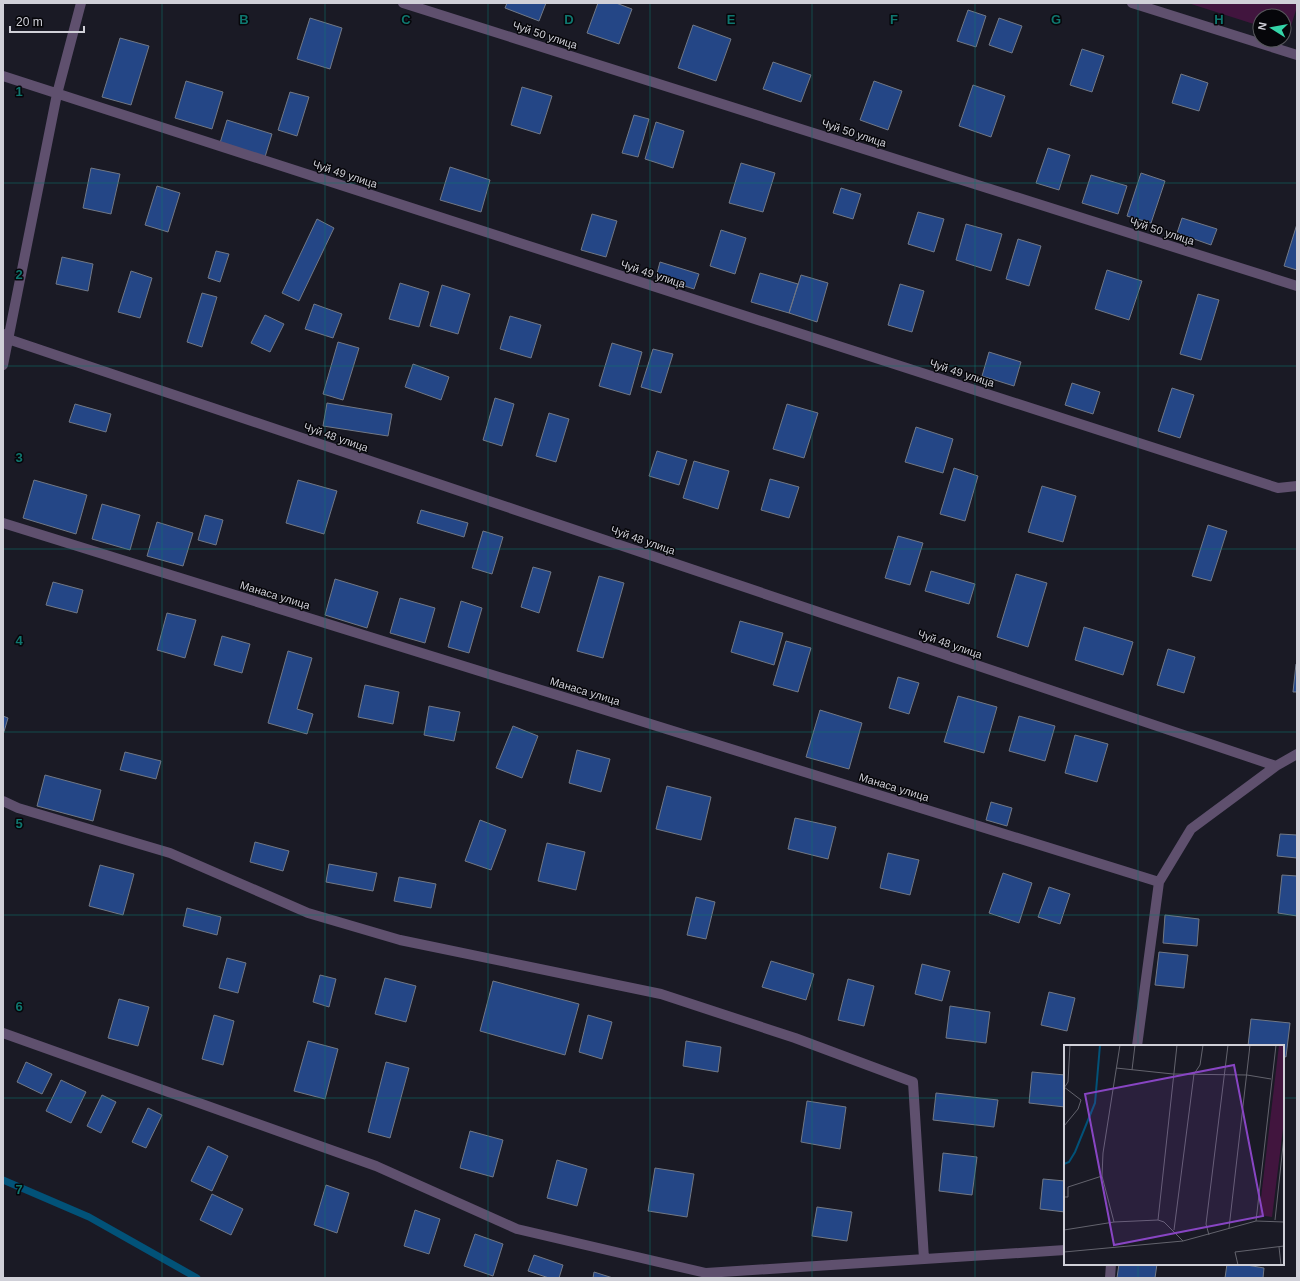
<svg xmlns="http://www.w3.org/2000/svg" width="1300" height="1281" viewBox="0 0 1300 1281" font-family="Arial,sans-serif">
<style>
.green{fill:#41153e}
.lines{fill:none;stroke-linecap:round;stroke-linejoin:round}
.stream{stroke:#025278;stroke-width:7}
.building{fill:#244686;stroke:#717885}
.minor{stroke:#5f506e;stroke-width:10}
.grid{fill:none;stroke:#0f766e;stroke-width:1;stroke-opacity:0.55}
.labels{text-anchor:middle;stroke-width:3;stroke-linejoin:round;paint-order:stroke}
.street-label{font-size:11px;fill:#d0d0d8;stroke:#06060a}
.inset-river{fill:none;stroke:#025278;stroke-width:2}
.inset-road{fill:none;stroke:#63636d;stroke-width:1}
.view{fill:#8845c3;fill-opacity:0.15;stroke:#8845c3;stroke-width:2}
.inset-edge{fill:none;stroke:#d0d0d8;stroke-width:2}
.grid-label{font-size:13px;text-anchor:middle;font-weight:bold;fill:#0f766e;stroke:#06060a;stroke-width:3;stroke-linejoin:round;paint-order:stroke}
</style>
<rect width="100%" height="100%" fill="#1a1a25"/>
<path class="green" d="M1188 3H1297V7L1288 35 1284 34V16H1260V26Z"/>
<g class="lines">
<path class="stream" d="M3 1180 89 1217 197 1278"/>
</g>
<path class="building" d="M507 3H546L539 21 505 8Z
M598 3H616L632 9 619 44 587 33Z
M968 10 986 16 976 47 957 41Z
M310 18 342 28 330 69 297 59Z
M999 18 1022 26 1012 53 989 45Z
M693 25 731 39 716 81 678 68Z
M120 38 149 46 131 105 102 97Z
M1082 49 1104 56 1092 92 1070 85Z
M773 62 811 75 801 102 763 89Z
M1181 74 1208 83 1199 111 1172 103Z
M186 81 223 92 212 129 175 118Z
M874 81 902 91 888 130 860 120Z
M973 85 1005 96 991 137 959 126Z
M522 87 552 96 540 134 511 125Z
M290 92 309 97 297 136 278 130Z
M634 115 649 119 638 157 622 153Z
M227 120 272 134 265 157 220 143Z
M656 122 684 131 673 168 645 159Z
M1048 148 1070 155 1059 190 1036 183Z
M741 163 775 173 763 212 729 203Z
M450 167 490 180 481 212 440 200Z
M91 168 120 174 111 214 83 208Z
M1141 173 1165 181 1151 223 1127 216Z
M1091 175 1127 186 1118 214 1082 203Z
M157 186 180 193 168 232 145 225Z
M841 188 861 194 853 219 833 213Z
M918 212 944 219 934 252 908 244Z
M592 214 617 221 606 257 581 250Z
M1182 218 1217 229 1211 245 1177 233Z
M317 219 334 228 299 301 282 293Z
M966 224 1002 234 991 271 956 260Z
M1297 224V270L1284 266Z
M721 230 746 238 735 274 710 266Z
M1018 239 1041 246 1029 286 1006 279Z
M216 251 229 254 220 282 208 278Z
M62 257 93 264 88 291 56 284Z
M660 262 699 274 694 289 656 277Z
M1107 270 1142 281 1129 320 1095 309Z
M131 271 152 278 140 318 118 312Z
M760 273 798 284 789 313 751 302Z
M801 275 828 283 817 322 789 313Z
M400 283 429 292 419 327 389 319Z
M900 284 924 291 912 332 888 325Z
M442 285 470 294 458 334 430 326Z
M202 293 217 297 202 347 187 342Z
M1198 294 1219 300 1201 360 1180 354Z
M314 304 342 314 333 338 305 329Z
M265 315 284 324 270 352 251 343Z
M510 316 541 325 531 358 500 349Z
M338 342 359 348 343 400 323 394Z
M612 343 642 352 630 395 599 386Z
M653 349 673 354 661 393 641 387Z
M989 352 1021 362 1014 386 982 376Z
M413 364 449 377 441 400 405 387Z
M1072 383 1100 392 1093 414 1065 405Z
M1172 388 1194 395 1180 438 1158 431Z
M495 398 514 404 502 446 483 440Z
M327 403 392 414 388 436 323 426Z
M75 404 111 414 106 432 69 422Z
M787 404 818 413 804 458 773 449Z
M549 413 569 419 556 462 536 456Z
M916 427 953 439 943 473 905 462Z
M657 451 687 460 679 485 649 476Z
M694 461 729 471 718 509 683 498Z
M954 468 978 476 965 521 940 514Z
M770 479 799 487 789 518 761 510Z
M34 480 87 495 76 534 23 518Z
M298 480 337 491 324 534 286 523Z
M1042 486 1076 496 1063 542 1028 532Z
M102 504 140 515 130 550 92 539Z
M421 510 468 523 464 537 417 523Z
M205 515 223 520 216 545 198 540Z
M157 522 193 533 183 566 147 556Z
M1208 525 1227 531 1211 581 1192 576Z
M483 531 503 537 492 574 472 568Z
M898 536 923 543 910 585 885 578Z
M533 567 551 572 539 613 521 607Z
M931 571 975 584 969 604 925 591Z
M1016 574 1047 583 1028 647 997 637Z
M599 576 624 583 603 658 577 651Z
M335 579 378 592 367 628 325 615Z
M53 582 83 590 77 613 46 605Z
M400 598 435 608 425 643 390 633Z
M461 601 482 608 469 653 448 647Z
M167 613 196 620 185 658 157 650Z
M740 621 783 633 774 665 731 652Z
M1084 627 1133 642 1123 675 1075 660Z
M222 636 250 644 242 673 214 665Z
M786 641 811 648 798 692 773 685Z
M1168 649 1195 657 1184 693 1157 685Z
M288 651 312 658 297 709 313 714 307 734 268 723Z
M1296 664H1297V692H1293Z
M898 677 919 683 909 714 889 708Z
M365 685 399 692 393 724 358 717Z
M958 696 997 707 984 753 944 742Z
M429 706 460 712 454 741 424 735Z
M820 710 862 723 849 769 806 757Z
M3 716 8 718 3 735Z
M1019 716 1055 726 1045 761 1009 751Z
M513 726 538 736 522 778 496 768Z
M1075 735 1108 744 1097 782 1065 773Z
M577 750 610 759 601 792 569 783Z
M125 752 161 761 156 779 120 770Z
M45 775 101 790 93 821 37 806Z
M667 786 711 797 701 840 656 829Z
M991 802 1012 808 1007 826 986 820Z
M795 818 836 827 828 859 788 849Z
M480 820 506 830 491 870 465 861Z
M1280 834 1297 835V858L1277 856Z
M255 842 289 851 283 871 250 862Z
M547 843 585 852 576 890 538 881Z
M888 853 919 860 910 895 880 888Z
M329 864 377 873 373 891 326 882Z
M100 865 134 874 123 915 89 906Z
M1003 873 1032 883 1019 923 989 913Z
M1282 875 1297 876V916L1278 913Z
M399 877 436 884 431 908 394 901Z
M1049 887 1070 894 1060 924 1038 917Z
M696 897 715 902 706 939 687 935Z
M187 908 221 917 217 935 183 926Z
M1165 915 1199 919 1197 946 1163 943Z
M1159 952 1188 955 1184 988 1155 985Z
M227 958 246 963 238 993 219 988Z
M771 961 814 974 806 1000 762 987Z
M922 964 950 971 942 1001 915 994Z
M320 975 336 979 329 1007 313 1002Z
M385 978 416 986 406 1022 375 1014Z
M848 979 874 986 864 1026 838 1020Z
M493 981 579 1004 565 1055 480 1031Z
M1049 992 1075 998 1067 1031 1041 1025Z
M119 999 149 1007 138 1046 108 1038Z
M950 1006 990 1012 986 1043 946 1038Z
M214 1015 234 1021 223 1065 202 1059Z
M588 1015 612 1022 602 1059 579 1052Z
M1251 1019 1290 1023 1286 1057 1283 1056V1046H1248Z
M308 1041 338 1049 325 1099 294 1091Z
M686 1041 721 1047 718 1072 683 1066Z
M26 1062 52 1074 42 1094 17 1082Z
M386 1062 409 1068 390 1138 368 1132Z
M1032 1072 1065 1075V1107L1029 1103Z
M61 1080 86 1092 71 1123 46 1111Z
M936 1093 998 1100 994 1127 933 1120Z
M102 1095 116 1102 101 1133 87 1126Z
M807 1101 846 1107 840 1149 801 1142Z
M148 1108 162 1115 146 1148 132 1142Z
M470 1131 503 1140 493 1177 460 1168Z
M208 1146 228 1156 212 1191 191 1181Z
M943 1153 977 1157 972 1195 939 1191Z
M557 1160 587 1169 577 1206 547 1198Z
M655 1168 694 1174 687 1217 648 1211Z
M1043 1179 1065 1181V1212L1040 1209Z
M326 1185 349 1193 337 1233 314 1225Z
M212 1194 243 1209 231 1235 200 1220Z
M817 1207 852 1212 847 1241 812 1236Z
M415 1210 440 1219 429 1254 404 1246Z
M475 1234 503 1244 493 1276 464 1266Z
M534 1255 563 1265 559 1278H549L528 1271Z
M1119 1264H1157L1155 1278H1117Z
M1227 1264H1241L1264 1268 1263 1278H1225Z
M594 1272 613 1278H593Z"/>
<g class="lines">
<path class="minor" d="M403 3 1297 286
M1132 3 1297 55
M3 76 1278 488 1297 486
M3 334 8 339 1276 766
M3 365 57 94 81 3
M3 523 1159 882
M3 801 18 808 170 853 308 913 400 940 661 994 795 1038 913 1082 924 1259
M3 1033 376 1166 517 1229 706 1273 1065 1250
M1137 1046 1159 882 1191 829 1276 766 1297 754
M1110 1278 1111 1264"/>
</g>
<path class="grid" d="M162 3V1278M325 3V1278M488 3V1278M650 3V1278M812 3V1278M975 3V1278M1138 3V1046M3 183H1297M3 366H1297M3 549H1297M3 732H1297M3 915H1297M3 1098H1065M1283 1098H1297M1138 1264V1278"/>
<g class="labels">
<g class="street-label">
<text transform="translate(545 35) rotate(18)" y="4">Чуй 50 улица</text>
<text transform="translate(854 133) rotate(18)" y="4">Чуй 50 улица</text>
<text transform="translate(345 174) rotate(18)" y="4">Чуй 49 улица</text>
<text transform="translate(1162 231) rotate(18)" y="4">Чуй 50 улица</text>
<text transform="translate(653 274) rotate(18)" y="4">Чуй 49 улица</text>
<text transform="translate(962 373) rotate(18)" y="4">Чуй 49 улица</text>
<text transform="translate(336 437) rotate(19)" y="4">Чуй 48 улица</text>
<text transform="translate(643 540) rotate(19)" y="4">Чуй 48 улица</text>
<text transform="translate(275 595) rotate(17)" y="4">Манаса улица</text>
<text transform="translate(950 644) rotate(19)" y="4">Чуй 48 улица</text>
<text transform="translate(585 691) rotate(17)" y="4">Манаса улица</text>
<text transform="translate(894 787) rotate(17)" y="4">Манаса улица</text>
</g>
</g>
<g transform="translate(1064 1045)">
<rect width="220" height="220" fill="#1a1a25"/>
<path d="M215 0H220V76L208 172 195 170Z" fill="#41153e"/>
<path class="inset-river" d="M0 119 5 117 11 107 31 58 36 0"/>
<path class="inset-road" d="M52 23 109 29 183 30 207 34M68 25 71 0M0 42 17 55 14 64 0 81M0 43 4 37 6 0M0 152H4V142L38 131M94 175 113 0M211 175 220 91M192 176 212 0M50 177 38 131 39 108 56 0M165 183 186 0M0 185 50 177 94 175 100 177 119 196M110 185 130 29 136 20 139 0M145 190 142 179 164 0M215 202 217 220M0 207 119 196 192 176 220 177M174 220 171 207 220 201"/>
<path class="view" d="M170 20 199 171 50 200 21 49Z"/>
<rect width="220" height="220" class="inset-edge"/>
</g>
<g class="grid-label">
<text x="244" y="24">B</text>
<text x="406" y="24">C</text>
<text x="569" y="24">D</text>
<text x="731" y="24">E</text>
<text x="894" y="24">F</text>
<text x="1056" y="24">G</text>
<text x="1219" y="24">H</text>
<text x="19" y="96">1</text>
<text x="19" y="279">2</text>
<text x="19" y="462">3</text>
<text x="19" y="645">4</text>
<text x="19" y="828">5</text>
<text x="19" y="1011">6</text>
<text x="19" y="1194">7</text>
</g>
<rect width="1300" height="1281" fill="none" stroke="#d0d0d8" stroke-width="8"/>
<g transform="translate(1272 28) rotate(281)"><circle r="19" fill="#06060a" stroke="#57575c"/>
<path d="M0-3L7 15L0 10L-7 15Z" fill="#34d4a8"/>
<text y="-6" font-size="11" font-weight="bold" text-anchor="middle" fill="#d0d0d8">N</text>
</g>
<path d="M10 26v6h74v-6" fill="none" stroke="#d0d0d8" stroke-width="2"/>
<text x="16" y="26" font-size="12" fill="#d0d0d8" stroke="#06060a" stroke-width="3" paint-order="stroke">20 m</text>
</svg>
